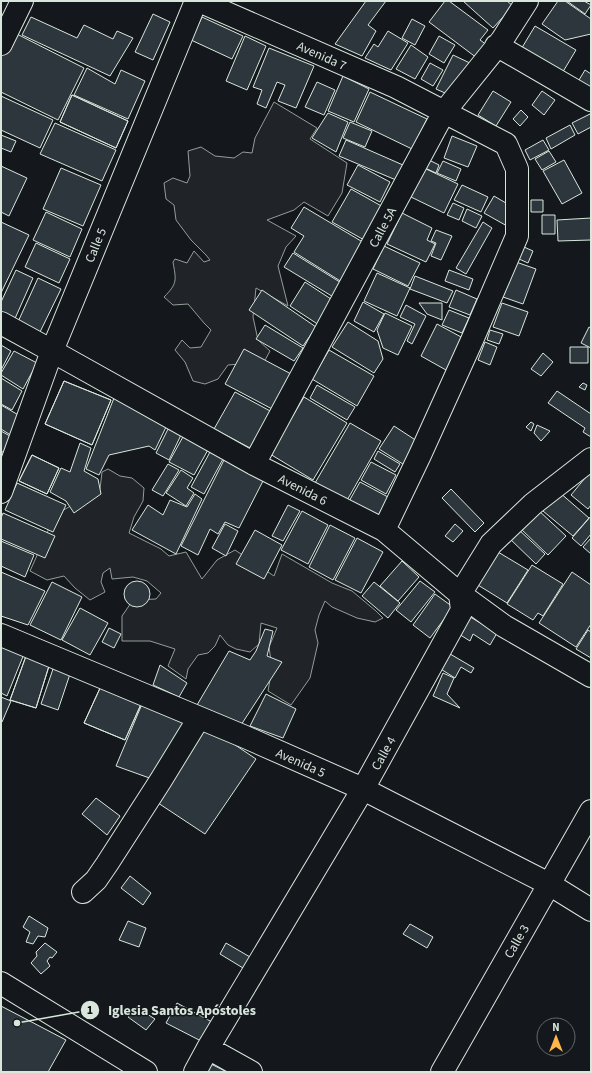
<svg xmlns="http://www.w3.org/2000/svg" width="592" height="1073" viewBox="0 0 592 1073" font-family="'Source Sans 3',sans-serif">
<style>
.green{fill:#202428;stroke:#939e99}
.building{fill:#2c363c;stroke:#d8e6dc}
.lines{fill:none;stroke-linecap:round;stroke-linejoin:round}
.minor-casing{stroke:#d8e6dc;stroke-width:24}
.minor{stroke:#14181c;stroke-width:22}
.labels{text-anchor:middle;stroke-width:3;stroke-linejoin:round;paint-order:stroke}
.street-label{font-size:13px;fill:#d8e6dc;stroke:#14181c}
.leader{fill:none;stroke:#d8e6dc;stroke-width:1.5}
.callout-dot{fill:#d8e6dc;stroke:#14181c;stroke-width:1.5}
.mark-label{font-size:12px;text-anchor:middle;font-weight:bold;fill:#111}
.callout-label{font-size:14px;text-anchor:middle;font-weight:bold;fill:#d8e6dc;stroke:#14181c;stroke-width:3;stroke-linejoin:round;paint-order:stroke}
</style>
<rect width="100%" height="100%" fill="#14181c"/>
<path class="green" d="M274 102 317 128 310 139 347 163 342 193 328 216 304 202 294 210 267 220 296 236 286 247 278 266 288 306 256 288 253 317 258 340 270 351 264 362 228 365 218 379 205 384 193 381 185 362 175 350 182 340 190 348 201 347 211 330 204 323 188 304 173 305 164 297C178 283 176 280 173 262L175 259 187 263 194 251 204 262 210 260 206 255 191 240 176 220 174 205 166 199 164 183 173 178 187 183 190 176 188 151 201 147 215 156 234 158 243 152 252 153 255 138Z
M108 469 120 476 132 478 144 488 143 501 134 517 129 533 161 549 169 556 186 552 202 579 217 560 235 550 274 576 282 554 332 583 352 591 376 611 383 618 375 622 357 618 332 607 325 601 319 615 315 630 318 643 310 678 291 705 268 691 272 668 269 647 277 628 261 623 259 644 250 652 236 649 228 645 220 635 215 646 208 653 198 655 188 669 186 679 168 666 175 649 150 641H122V616L133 600 156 599 161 593 147 581 133 577 112 579 110 568 103 573 101 582 105 592 90 600 75 588 64 576 47 580 30 571 55 515 100 489 102 472Z"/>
<path class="building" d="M366 1H386L368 25 376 31 362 56 335 44Z
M445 1H449L488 30 480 40 487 45 477 58 429 22Z
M463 1H507L513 6 493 28Z
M558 1H565L591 19V34L565 40 542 24Z
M567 1H584L591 5 585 14Z
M153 14 170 22 153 60 135 52Z
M31 17 77 38 84 25 113 39 117 31 133 38 110 76 22 35Z
M202 17 243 36 232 59 191 40Z
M412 19 425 26 415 45 402 38Z
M535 26 576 50 561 75 520 51Z
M11 31 84 68 58 120 1 92V51Z
M388 31 408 43 391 70 365 58 374 44 378 47Z
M245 36 266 46 247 90 226 81Z
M439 36 455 45 444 63 429 54Z
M411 45 428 57 415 79 396 69Z
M269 48 314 66 296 108 278 101 285 85 277 82 266 108 257 104 262 90 253 87Z
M453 55 472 64 454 97 436 89Z
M430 63 443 70 433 86 421 79Z
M87 68 115 84 121 70 145 81 128 119 74 95Z
M585 70 591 74V94L576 85Z
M343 76 369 89 354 122 328 111Z
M317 82 335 90 324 115 305 107Z
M493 91 511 102 496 126 478 115Z
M542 91 555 100 544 115 532 105Z
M370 92 427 119 412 149 356 122Z
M72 95 128 121 116 148 60 122Z
M72 95 128 121 116 148 60 122Z
M1 96 53 120 40 148 1 130Z
M521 110 528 117 520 126 513 119Z
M328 113 348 122 336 152 312 138Z
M590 114 591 116V127L578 134 572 123Z
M350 122 372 131 365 147 343 138Z
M55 123 116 150 102 181 40 154Z
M570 125 575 135 551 149 546 138Z
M1 135 16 141 11 152 1 148Z
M452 136 477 146 468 167 444 158Z
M346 140 403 165 396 180 339 156Z
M543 140 549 150 530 160 525 150Z
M549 151 556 162 542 170 535 159Z
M429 160 439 165 436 173 425 168Z
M564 160 582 193 562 204 543 171Z
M443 161 461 169 456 181 437 173Z
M358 165 390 182 380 202 347 185Z
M1 166 27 178 9 216 1 212Z
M61 168 101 185 83 226 43 209Z
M424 168 458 184 444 213 411 197Z
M462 185 488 197 481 212 454 200Z
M351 189 385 208 366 241 332 222Z
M494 196 511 206 507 226 484 213Z
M531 200H543V212H531Z
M453 203 464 208 459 220 447 215Z
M304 207 366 244 342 282 294 252 304 236 291 228Z
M467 209 482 216 476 228 462 221Z
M46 212 82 229 70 257 33 240Z
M402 213 432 228 427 240 435 244 426 262 387 244Z
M542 215H555V234H542Z
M591 218V240L558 241 557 220Z
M1 222 29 235 1 293Z
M483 222 492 228 466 274 456 268Z
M436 230 452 236 441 260 431 256 436 243 431 241Z
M36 243 70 259 59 283 25 267Z
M384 246 420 263 408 286 373 269Z
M524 247 533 251 528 263 519 259Z
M293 253 343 284 335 298 284 267Z
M516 262 536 269 523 304 503 297Z
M16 270 33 278 13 323 1 317V302Z
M449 270 473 279 469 290 445 281Z
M377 273 410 288 397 316 364 301Z
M415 276 453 291 447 303 410 289Z
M38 278 61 289 39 334 17 324Z
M305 282 334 301 319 325 290 306Z
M262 290 316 327 303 346 249 310Z
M456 290 477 299 470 315 449 307Z
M363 302 384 314 374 332 354 321Z
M419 303H442V320L427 314Z
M502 303 528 312 519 336 493 327Z
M406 305 426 316 412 344 407 341 415 324 400 317Z
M449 310 469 318 462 333 442 325Z
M385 313 412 326 398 355 383 348 377 330Z
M348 322 378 341 383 359 374 373 332 347Z
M437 324 463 338 446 370 421 356Z
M265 325 303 348 294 361 256 339Z
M589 327 591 328V348L581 343Z
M490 330 503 334 499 344 487 340Z
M485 342 497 347 490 365 478 360Z
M1 345 11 351 1 370Z
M570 347H588V363H570Z
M244 349 293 375 274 410 225 384Z
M329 350 374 376 357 406 312 379Z
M14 351 37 363 23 389 1 375V373Z
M543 353 553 362 541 376 531 369Z
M1 378 22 391 12 410 1 404Z
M64 381 111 400 92 445 45 424Z
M64 381 111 400 92 445 45 424Z
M583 383 587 385 585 390 579 387Z
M317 385 355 407 347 420 310 398Z
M557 391 591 414V437L583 432 585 428 548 403Z
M235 392 272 412 252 449 214 429Z
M304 397 347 423 313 480 270 454Z
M114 398 166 427 155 450 149 446 109 455 99 475 86 469Z
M1 405 22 417 17 439 1 429Z
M531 422 534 424 531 431 526 427Z
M350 423 381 441 346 502 315 483Z
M537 425 550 431 541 441 534 433Z
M394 426 420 443 406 466 379 449Z
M168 429 181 435 169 460 156 453Z
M1 431 17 440 9 456 1 451Z
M184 435 209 448 194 475 169 462Z
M80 443 91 448 84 471 98 479 101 494 74 513 66 501 50 492 61 468 70 472Z
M378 451 400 464 395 472 374 459Z
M210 452 223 459 204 494 191 487Z
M32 455 59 468 47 494 19 481Z
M32 455 59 468 47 494 19 481Z
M226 456 264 479 239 528 225 522 218 534 210 529 198 555 181 546Z
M371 462 396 475 386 494 361 480Z
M168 464 179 470 163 496 152 490Z
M181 470 193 478 187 488 194 493 186 506 166 493Z
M590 472 591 473V505L588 509 571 495Z
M360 482 388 497 377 518 348 503Z
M17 483 66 505 53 532 5 510Z
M451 489 484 523 475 532 442 498Z
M559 492 589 518 573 536 543 511Z
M195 494 202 499 176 554 132 530 148 505 163 515 170 500 187 507Z
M288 505 300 511 283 541 272 536Z
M537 509 566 536 548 555 520 528Z
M302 511 328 525 308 564 281 550Z
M3 513 55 536 45 558 1 539V518Z
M591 516V534L581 546 572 538Z
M225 524 238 531 226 556 212 548Z
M455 524 463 531 453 542 445 536Z
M330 525 355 538 333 580 309 567Z
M518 529 545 554 536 564 509 538Z
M255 530 282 545 264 579 236 564Z
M357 538 383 552 361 593 335 580Z
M591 538V554L583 547Z
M1 541 34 555 25 577 1 566Z
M493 549 528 570 507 603 473 582Z
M402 561 419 577 398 601 380 586Z
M532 565 563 584 543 616 538 613 533 620 507 604Z
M1 572 45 591 28 625 1 616Z
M572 572 591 585V624L576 647 539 623Z
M420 581 435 592 411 622 396 610Z
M124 594a13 13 0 1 1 26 0a13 13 0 1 1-26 0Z
M52 582 82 597 61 640 30 625Z
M374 582 400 603 388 618 362 596Z
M435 594 453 607 430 638 413 625Z
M80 608 108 623 90 655 62 640Z
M467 615 497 633 490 645 473 634 470 641 454 631Z
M109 628 121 634 114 648 102 642Z
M265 629 273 631 267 656 282 662 241 725 197 705 229 651 250 660 256 651Z
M588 630 591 632V658L576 649Z
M1 644 24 654 7 696 1 693Z
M445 651 474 668 471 673 461 667 455 678 436 666Z
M26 656 49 666 36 708 10 700Z
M26 656 49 666 36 708 10 700Z
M160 665 187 683 179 697 153 685Z
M53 669 70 674 58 710 41 704Z
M443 673 454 678 447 694 460 708 433 696Z
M101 686 142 702 125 740 84 723Z
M101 686 142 702 125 740 84 723Z
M266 694 296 709 283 738 250 726Z
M1 697 11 701 2 722 1 721Z
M142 704 187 725 155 780 116 766Z
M207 726 256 759 205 834 155 801Z
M96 798 120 816 107 835 82 814Z
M130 876 151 893 143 905 121 888Z
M29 916 48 928 45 937 38 936 33 944 26 942 30 932 23 927Z
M128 921 146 928 139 947 119 940Z
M410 924 433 937 427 948 403 934Z
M45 943 57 952 52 958 50 957 47 961 50 966 41 974 31 963 37 956 36 952Z
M226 943 250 957 243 968 220 954Z
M177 1003 212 1022 201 1041 166 1023Z
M1 1006 66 1040 48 1072H1Z
M136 1007 155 1019 146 1030 128 1017Z
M209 1063 227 1072H204Z"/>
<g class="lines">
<g class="minor-casing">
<path id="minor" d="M199 1 396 87 506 144 517 169V236L473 338 420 455 384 530
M1 44 22 1
M496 46 503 49 591 100
M1 323 52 351 254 464 384 530 460 594 504 626 591 676
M254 464 444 112 502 40 527 1
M1 492 52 351 196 1
M1 635 243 736 363 789 549 884 591 910
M83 892 96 880 107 864 161 780 199 718
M1 983 146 1072
M208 1048 251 1072
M195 1072 208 1048 363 789 462 610 460 594 491 544 533 504 591 459
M442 1072 591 811"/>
</g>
<use href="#minor" class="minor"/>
</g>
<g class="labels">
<g class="street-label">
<text transform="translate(322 55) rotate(24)" y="5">Avenida 7</text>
<text transform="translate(382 227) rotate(-62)" y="5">Calle 5A</text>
<text transform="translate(95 245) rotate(-68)" y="5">Calle 5</text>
<text transform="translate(303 489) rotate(27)" y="5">Avenida 6</text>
<text transform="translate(383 753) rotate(-61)" y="5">Calle 4</text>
<text transform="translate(301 762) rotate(24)" y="5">Avenida 5</text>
<text transform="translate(516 941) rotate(-60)" y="5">Calle 3</text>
</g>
</g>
<path class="leader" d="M17 1023L90 1010"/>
<g class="callout-dot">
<circle cx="17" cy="1023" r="4"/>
<circle cx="90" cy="1010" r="10"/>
</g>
<g class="mark-label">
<text x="90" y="1014">1</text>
</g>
<g class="callout-label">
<text x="182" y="1015">Iglesia Santos Apóstoles</text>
</g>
<rect width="592" height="1073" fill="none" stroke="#d8e6dc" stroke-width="4"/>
<g transform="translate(556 1037)"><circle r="19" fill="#14181c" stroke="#626a69"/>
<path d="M0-3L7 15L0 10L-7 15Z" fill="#ffb74d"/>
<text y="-6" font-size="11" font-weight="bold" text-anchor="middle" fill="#d8e6dc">N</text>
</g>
</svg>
